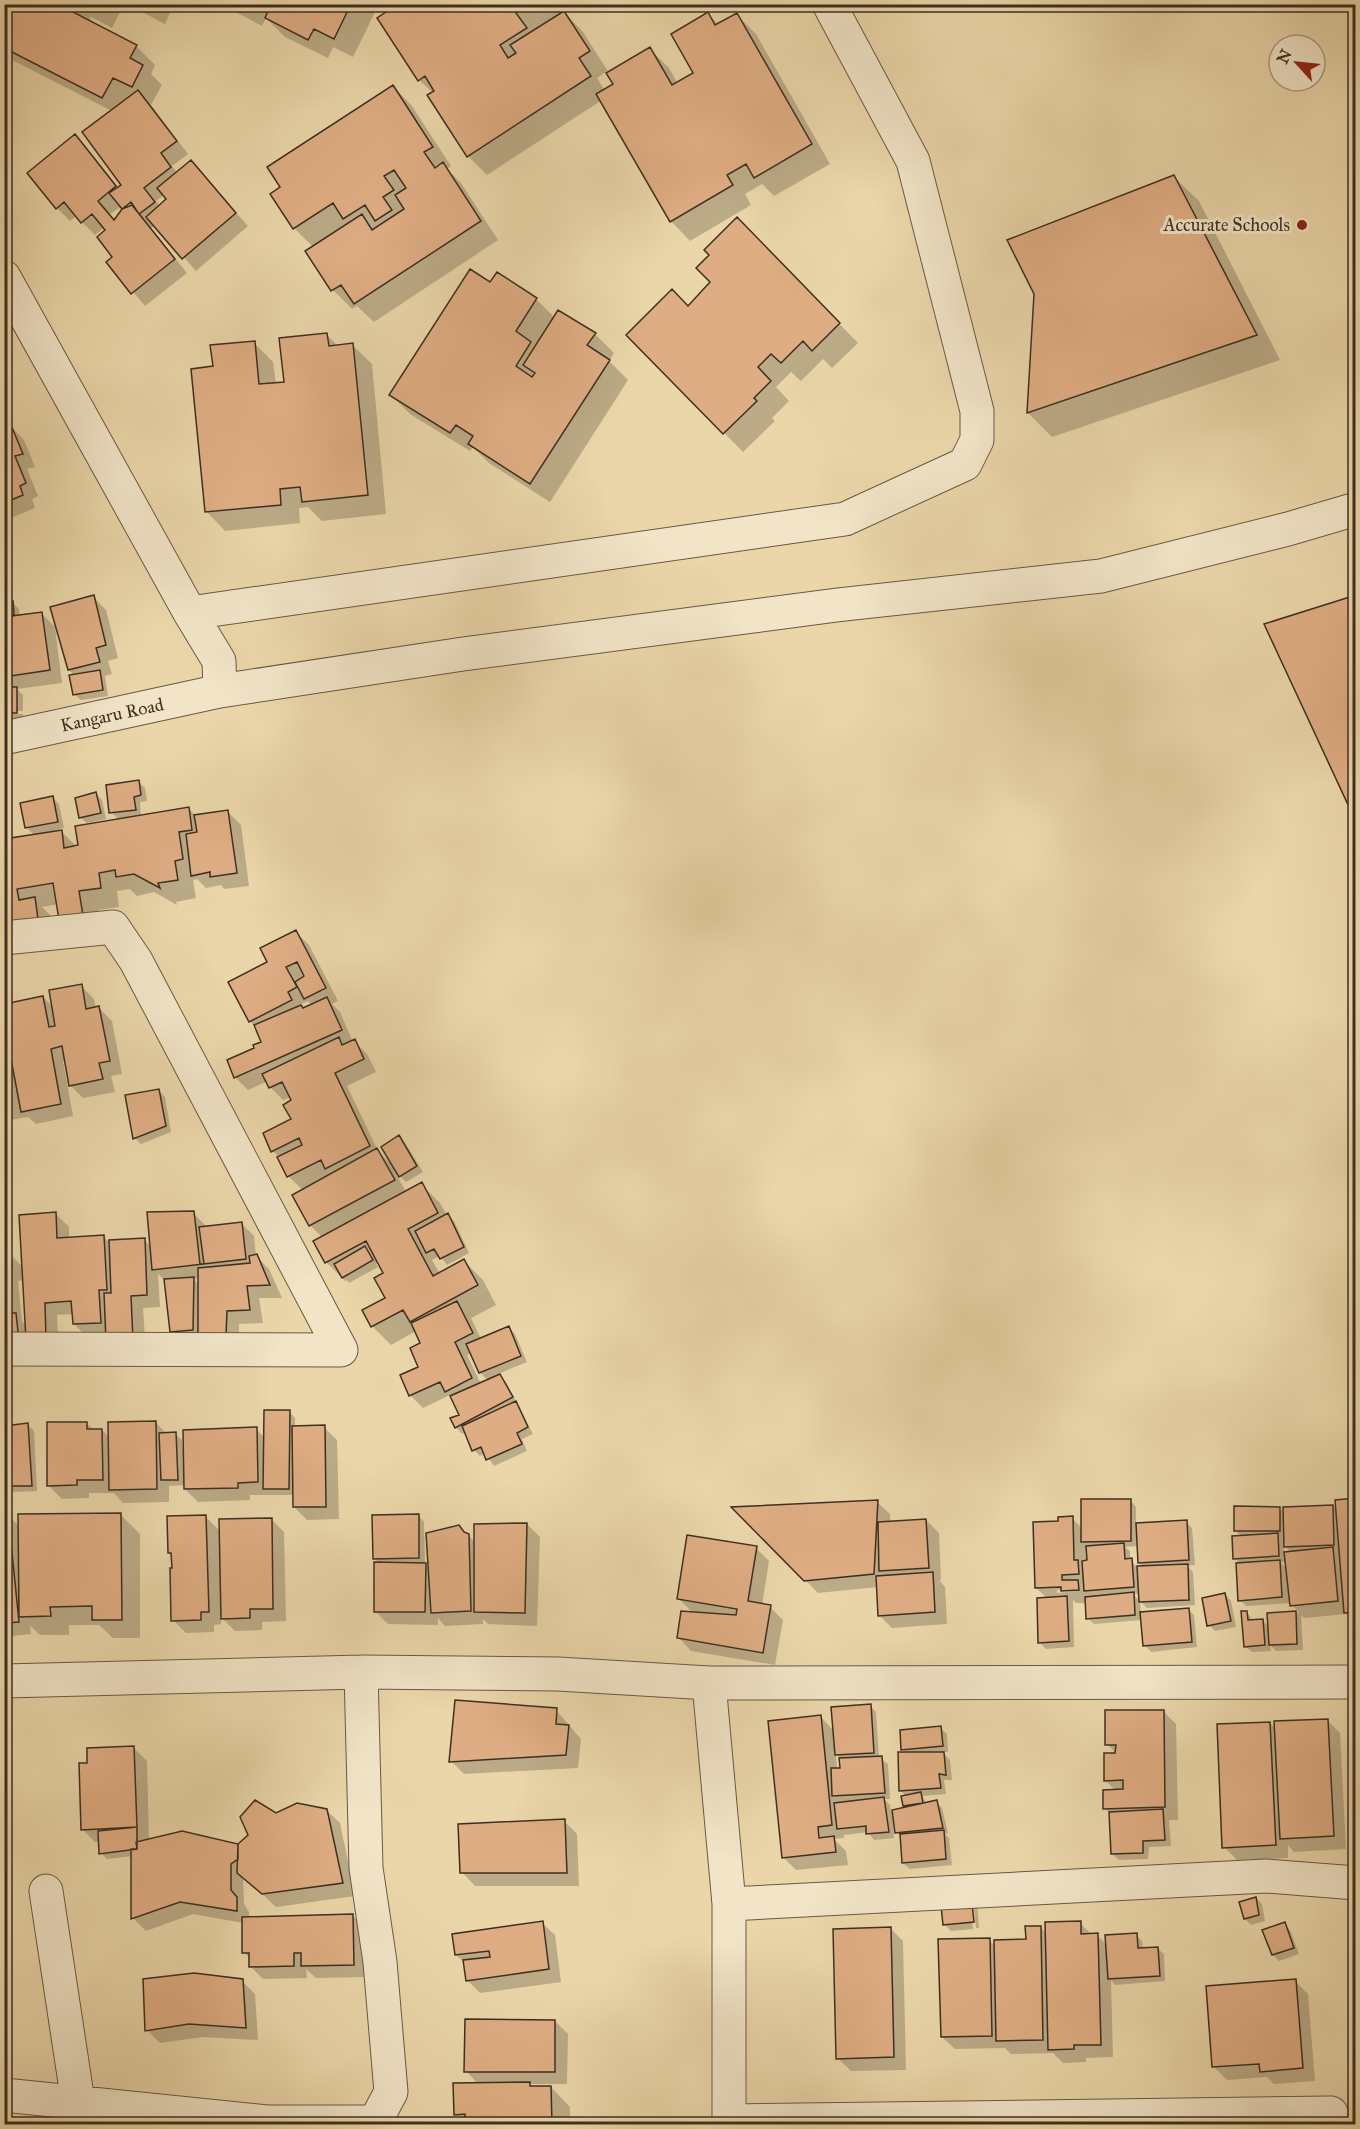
<svg xmlns="http://www.w3.org/2000/svg" width="1360" height="2129" viewBox="0 0 1360 2129" font-family="'IM FELL Great Primer',serif">
<style>
.shadow{fill:#0003;fill-rule:evenodd}
.building{fill:#dfad83;stroke:#3e2f21;stroke-width:1.5}
.lines{fill:none;stroke-linecap:round;stroke-linejoin:round}
.minor-casing{stroke:#695943;stroke-width:35}
.minor{stroke:#f1e4c7;stroke-width:33}
.poi-dot{fill:#8f2418;stroke:#f1e4c7;stroke-width:2}
.labels{text-anchor:middle;stroke-width:6;stroke-linejoin:round;paint-order:stroke}
.poi-label{font-size:18px;fill:#3e2f21;stroke:#f1e4c7;text-anchor:end}
.street-label{font-size:18px;fill:#3e2f21;stroke:#f1e4c7}
</style>
<rect width="100%" height="100%" fill="#ead6a9"/>
<filter id="stains"><feTurbulence type="fractalNoise" baseFrequency=".00333" numOctaves="4"/><feColorMatrix values="0 0 0 0 .2 0 0 0 0 .09 0 0 0 0 .02 0 0 0 .5 -.17"/></filter>
<radialGradient id="worn" r=".72"><stop offset=".6" stop-color="#630" stop-opacity="0"/><stop offset="1" stop-color="#630" stop-opacity=".3"/></radialGradient>
<path class="shadow" d="M4 4H124L112 28 91 17 89 22 136 46 155 65 151 74 162 85 151 105 188 154 172 166 177 173 191 162 248 226 196 271 155 225 151 228 187 273 145 306 108 262 114 257 107 230 105 227 95 235 76 216 70 221 57 208 75 136 119 188 123 185 112 111 4 56ZM164 195 168 200 160 206 156 201ZM131 200 135 206 124 210 115 221 110 214Z
M127 4H174L165 24Z
M220 4H379L353 57 333 47 328 58 285 37 266 18 262 26Z
M400 4H567L570 10 565 13 583 32 609 73 650 49 669 68 678 84 695 73 708 14 719 25 737 15 756 34 830 164 774 196 762 184 745 194 751 205 690 241 671 221 602 100 487 175 468 156 433 93 419 80ZM607 71 615 85 605 91 597 78Z
M393 86 412 106 451 166 447 169 461 183 498 240 374 322 357 306 352 309 333 290 307 251 313 247 294 228Z
M1174 177 1199 201 1280 360 1052 437 1028 413 1035 293Z
M737 219 858 343 832 368 823 359 801 381 791 372 776 387 789 401 772 418 775 421 743 452 628 335 688 307 712 282 711 255Z
M536 299 555 318 595 334 614 353 609 361 628 380 550 502 489 463 473 447 470 451 410 414 391 395Z
M327 335 338 346 352 345 372 364 386 514 322 521 308 507 299 508 300 523 225 531 206 511 214 368 254 343 273 362 276 384 285 383Z
M11 427 24 440 35 467 27 469 38 496 32 499 35 508 4 521V430Z
M93 597 106 610 118 658 108 661 112 674 105 676 108 696 81 700 74 694 75 676 69 670Z
M13 603 19 609 20 617 42 614 55 627 62 683 17 689 23 695V711H4L13 689 10 685 4 686V606Z
M4 714H23V718L4 719Z
M139 782 145 788 147 801 140 802 141 817 188 808 196 816 228 812 241 825 249 886 224 889 221 885 206 888 197 879 193 880 196 898 176 902 177 905 154 892 137 896 130 889 117 891 119 907 98 910 103 941 58 904 42 907 53 918 24 951 4 841 35 836 27 828 22 804 53 798 59 804 64 828 59 829 77 847 119 820 111 812Z
M96 794 102 800 106 819 87 823 80 817Z
M296 932 309 945 338 1001 332 1004 340 1012 353 1042 354 1041 367 1054 376 1072 347 1086 378 1151 392 1165 399 1137 405 1143 423 1172 406 1182 395 1172 406 1192 421 1184 440 1203 447 1215 454 1221 469 1253 447 1265 440 1256 432 1260 440 1274 464 1261 483 1280 496 1305 471 1318 481 1339 509 1328 515 1334 527 1362 498 1374 506 1382 533 1434 522 1439 527 1451 494 1466 485 1453 480 1456 474 1450 466 1432 462 1434 456 1427 452 1419 461 1416 450 1395 423 1408 410 1395 420 1367 422 1344 416 1331 391 1345 372 1326 387 1298 385 1274 379 1263 376 1264 378 1267 349 1283 347 1280 345 1281 326 1262 323 1238 310 1225 303 1190 288 1176 280 1158 273 1151 293 1120V1101L291 1097 283 1100 270 1087 268 1081 248 1090 235 1077 256 1049 263 1043 257 1029 250 1021 230 982 269 962ZM308 1001 312 1006 303 1009 299 1005ZM472 1353 480 1372 488 1381 481 1384 467 1355Z
M81 986 94 999 96 1008H99L112 1021 122 1074 111 1076 115 1092 83 1098 70 1085 66 1060 63 1061 73 1116 36 1124 28 1117 4 1121V1005L43 997 54 1008Z
M158 1090 165 1097 171 1132 141 1144 135 1138Z
M193 1213 207 1227 241 1223 254 1236 256 1256 269 1269 282 1298H259L263 1323 239 1324V1347L177 1338 171 1332 166 1282 158 1274 160 1307 143 1308 146 1353 87 1337 74 1324V1314L57 1315 59 1352 4 1356V1216L11 1222V1255L23 1267 56 1214 69 1227V1238L103 1236 111 1244 144 1240 152 1247ZM199 1278V1285L194 1279ZM24 1280 26 1326 22 1321 18 1281Z
M289 1411 295 1418V1428L324 1427 337 1440 339 1519 307 1520 294 1507V1495H250V1500L198 1502 185 1489V1485L169 1486V1502L123 1503 114 1493H89V1498L62 1499 49 1486 86 1423 94 1430H102L110 1438 155 1422 167 1434H175L182 1440V1448H185L256 1429 265 1438Z
M28 1425 34 1431 37 1491 9 1492V1498H4V1428Z
M1130 1500 1136 1507V1525L1186 1522 1192 1528 1195 1565 1187 1566 1193 1572 1195 1605 1147 1608 1140 1601 1141 1613 1188 1609 1194 1615 1197 1647 1151 1652 1145 1645 1142 1620 1094 1624 1088 1618 1087 1603H1076L1073 1600 1074 1647 1046 1649 1040 1643 1047 1598 1036 1588 1060 1523 1072 1518 1082 1528ZM1138 1546 1139 1563 1144 1567 1138 1568 1130 1560V1551L1125 1547ZM1073 1589 1076 1591 1057 1593V1590ZM1140 1593V1601L1133 1594Z
M1356 1500V1623L1346 1614 1304 1618 1301 1615 1303 1650 1276 1651 1270 1645 1271 1651 1252 1652 1245 1646 1247 1612 1253 1621 1262 1620 1269 1627V1614L1299 1613 1291 1603 1246 1606 1240 1600 1241 1565 1235 1558 1242 1537 1235 1530 1280 1509 1285 1513 1333 1506 1337 1511ZM1284 1545 1292 1553 1284 1554ZM1280 1562H1287L1288 1570Z
M877 1502 890 1514V1522L926 1520 939 1533 941 1580H939L945 1587 947 1624 892 1628 879 1615 878 1587 818 1593 735 1508Z
M4 1514H7L20 1527 121 1515 140 1534V1638H113L99 1625H69V1635H40L30 1626 31 1634 4 1637Z
M418 1515 424 1522 425 1564 430 1569 459 1526 475 1542 527 1524 540 1537 537 1626 488 1624 483 1619V1624L445 1626 438 1618V1625L388 1624 375 1611 380 1564 374 1558Z
M205 1516 221 1532 271 1519 284 1532 286 1621 262 1622V1630L235 1631 221 1617V1624L214 1625V1632L186 1633 173 1620 174 1570 173 1556 169 1553Z
M756 1548 769 1561 762 1605 770 1607 783 1620 775 1665 691 1651 679 1638 694 1614 679 1599Z
M1225 1594 1231 1601 1236 1627 1215 1631 1209 1625Z
M870 1706 876 1712 879 1758 888 1764 890 1799H884L890 1805 891 1812 905 1809 903 1797 906 1796 901 1791 907 1754 903 1749 941 1728 947 1734 948 1752H942L950 1760 952 1780H944L946 1794 922 1796 927 1804 936 1802 942 1808 948 1833 945 1834 949 1838 952 1865 910 1869 903 1863 901 1836 897 1832 895 1824H893L894 1838 874 1840 868 1832 844 1835V1838L834 1839 846 1851 848 1865 796 1870 783 1857 820 1716 834 1731ZM836 1754 841 1759 842 1769H837Z
M556 1710 581 1739 578 1768 464 1774 451 1761Z
M1163 1711 1176 1724 1178 1820H1169L1171 1846 1149 1847 1148 1859 1119 1860 1112 1854 1110 1814 1105 1808 1116 1791 1105 1780 1117 1754 1107 1744Z
M1327 1720 1340 1733 1346 1849 1294 1852 1288 1845V1858L1237 1860 1224 1847 1270 1723 1276 1729Z
M134 1748 147 1761 149 1840 238 1846 276 1814 326 1810 340 1823 355 1896 276 1907 243 1876 244 1904 249 1912V1919L353 1916 366 1929 367 1977 316 1978 306 1969 307 1978 263 1979 250 1966V1959L244 1952 243 1923 193 1914 146 1931 133 1918V1856L107 1859 101 1853 100 1842H95L82 1829 88 1764Z
M564 1821 577 1834 579 1886H475L462 1872Z
M970 1895 977 1901 979 1928H976L973 1900H970L973 1929 951 1931 945 1925 942 1898Z
M1256 1898 1262 1904 1265 1921 1251 1925 1245 1919Z
M542 1923 555 1935 561 1982 480 1993 467 1980 465 1963 456 1955Z
M1080 1923 1092 1935H1097L1107 1945 1136 1935 1142 1941 1143 1949 1157 1948 1164 1954 1165 1981 1115 1985 1111 1980 1113 2057 1086 2058V2062L1063 2063 1053 2053 1011 2054 1005 2048 955 2049 942 2037 989 1940 996 1947 1027 1940 1041 1928 1047 1934Z
M1284 1924 1290 1930 1299 1954 1279 1961 1273 1955Z
M890 1928 903 1941 906 2070 851 2071 838 2058Z
M242 1981 255 1994 258 2040 203 2037 160 2043 147 2030Z
M1295 1981 1308 1994 1315 2081 1274 2084 1267 2077 1227 2080 1214 2067Z
M555 2021 568 2034 567 2084H529L533 2088 551 2087 570 2107V2124H466L455 2114 479 2085 466 2071Z
M661 2122 663 2124H643Z"/>
<path class="building" d="M4 4H69L67 9 137 45 130 58 143 65 132 87 113 78 102 98 4 48Z
M271 4H351L334 39 314 29 308 40 265 18Z
M398 4H529L516 13 527 28 500 45 508 58 516 53 510 45 564 11 590 51 579 58 591 76 467 157 427 95 434 91 425 76 418 81 377 18Z
M708 12 715 25 737 13 812 144 754 178 746 164 727 175 733 185 670 222 596 94 613 84 606 73 650 47 672 85 693 73 671 34Z
M393 85 433 147 424 152 435 168 443 162 481 221 354 304 341 285 331 291 305 251 362 214 372 230 404 209 395 195 406 188 394 170 384 176 394 190 383 197 392 210 375 221 365 205 343 219 333 203 293 229 270 194 280 187 267 167Z
M138 90 177 141 161 153 171 167 144 188 155 202 139 214 131 202 122 209 109 193 121 185 82 132Z
M75 134 116 186 98 201 114 220 122 209 132 205 175 259 131 294 106 262 112 257 97 237 105 230 92 214 81 223 64 202 56 209 27 173Z
M191 160 236 213 182 259 146 217 166 199 157 188Z
M1174 175 1257 335 1027 413 1034 294 1007 240Z
M737 217 840 323 812 351 803 341 781 363 771 354 758 367 771 381 754 398 757 401 723 434 626 335 672 289 688 306 710 282 696 268 709 255 704 250Z
M470 269 490 282 497 272 537 298 516 331 531 342 516 366 532 377 535 373 523 365 558 310 596 333 587 345 610 360 530 484 468 444 473 436 456 425 450 433 389 395Z
M327 333 329 346 353 343 368 495 302 502 300 487 280 489 281 505 205 512 191 369 213 366 210 345 255 341 259 384 284 382 279 338Z
M11 425 23 454 15 456 26 483 20 486 23 495 4 503V428Z
M94 595 106 645 96 648 100 662 68 670 50 607Z
M1356 595V807L1350 809 1264 624Z
M13 601 14 615H4V604Z
M42 612 50 670 4 677V617Z
M100 670 103 690 73 695 69 675Z
M4 687H17V713H4Z
M139 780 141 795 134 797 136 810 109 813 106 785Z
M96 792 101 813 79 818 75 798Z
M53 796 58 822 25 828 20 803Z
M189 807 192 830 179 832 183 859 175 861 178 880 158 883 160 888 134 874 116 877 115 870 99 873 101 888 79 891 84 922 60 926 53 883 17 889 19 900 35 897 39 926 4 932V839L62 830 64 848 78 845 75 826Z
M228 810 237 873 210 877V872L191 876 186 834 197 832 194 815Z
M296 930 326 988 304 999 295 982 304 976 297 962 286 967 297 987 288 992 292 1000 249 1022 228 982 267 962 260 948Z
M82 984 86 1009 99 1006 110 1061 99 1063 103 1079 69 1086 62 1046 51 1049 61 1104 21 1112 4 1022V1004L43 996 49 1027 55 1026 49 990Z
M327 997 342 1030 234 1078 227 1060 254 1048 253 1045 261 1042 254 1025 301 1005 303 1008Z
M339 1037 342 1045 355 1039 364 1059 335 1073 370 1146 325 1169 321 1160 287 1177 277 1157 302 1145 299 1138 271 1152 263 1133 291 1119 283 1105 291 1100 282 1082 269 1088 262 1074Z
M4 1062 11 1098 4 1099Z
M159 1089 166 1126 133 1139 125 1095Z
M399 1135 417 1166 399 1177 381 1147Z
M377 1148 395 1180 309 1226 292 1195Z
M422 1182 438 1213 408 1229 433 1276 464 1259 478 1285 410 1322 403 1310 371 1327 362 1310 385 1298 374 1278 383 1273 366 1241 325 1263 313 1241Z
M194 1211 200 1264H204L199 1227 242 1222 246 1259 152 1270 147 1212Z
M56 1212 57 1238 104 1235 107 1290H99L101 1323 73 1324 71 1301 45 1303 46 1339 26 1340 19 1215Z
M448 1213 464 1247 440 1259 434 1249 426 1253 415 1231Z
M145 1238 147 1295 131 1296 133 1340 106 1341 104 1293H111L109 1240Z
M365 1246 373 1260 342 1278 334 1264Z
M11 1253 12 1268 5 1269 10 1313H16L19 1341 4 1343V1254Z
M257 1254 270 1285 247 1286 250 1310 227 1311 226 1335 198 1334V1268L250 1263 249 1256Z
M194 1277 193 1330 170 1332 164 1279Z
M457 1301 473 1333 455 1342 472 1378 445 1392 440 1382 409 1396 400 1375 418 1367 410 1348 420 1343 411 1323Z
M509 1326 521 1356 479 1373 466 1344Z
M500 1374 513 1397 455 1428 450 1418 459 1415 450 1396Z
M516 1401 528 1427 517 1433 522 1444 486 1460 481 1447 472 1451 462 1426Z
M264 1410H290L289 1489H263Z
M156 1421 157 1489 109 1490 108 1422Z
M47 1422H87V1429H102L103 1480H77V1485L47 1486Z
M28 1423 32 1486H4V1426Z
M325 1425 326 1507H293L292 1426Z
M257 1427 258 1482 238 1483V1488L184 1489 183 1430Z
M176 1432 178 1480H161L159 1433Z
M1356 1498V1612L1344 1613 1335 1500Z
M1081 1499H1131V1541L1081 1542Z
M878 1500 874 1574 804 1581 731 1507Z
M1333 1505 1334 1545 1284 1547 1283 1507Z
M1234 1506 1280 1507V1531H1234Z
M4 1513H8L19 1622 4 1623Z
M121 1513 122 1620H92V1606L50 1607 51 1616 19 1617 18 1514Z
M419 1514V1558L373 1559 372 1515Z
M206 1515 209 1612H201V1620L171 1621 170 1568H172L171 1553H168L167 1516Z
M1073 1516 1074 1560H1078L1079 1574 1062 1575V1580H1078L1079 1590 1061 1591V1587L1035 1588 1033 1522 1058 1521V1517Z
M272 1518 273 1609H250V1618L221 1619 219 1519Z
M926 1519 929 1568 879 1571 878 1522Z
M1187 1520 1189 1560 1138 1563 1136 1523Z
M527 1523 525 1613 474 1612V1524Z
M459 1525 464 1532 469 1534 471 1611 431 1613 426 1533Z
M1278 1533 1279 1556 1233 1559 1232 1536Z
M687 1535 757 1546 748 1601 771 1605 763 1653 677 1638 681 1611 736 1615 737 1609 677 1599Z
M1124 1543 1125 1559 1132 1558 1134 1587 1084 1591 1082 1561 1087 1560 1086 1546Z
M1333 1547 1338 1601 1290 1606 1284 1552Z
M1280 1560 1282 1597 1238 1601 1236 1563Z
M374 1562 426 1563 425 1612H374Z
M1188 1564 1189 1600 1139 1602 1137 1566Z
M933 1572 935 1612 878 1616 876 1576Z
M1134 1592 1135 1615 1086 1619 1085 1597Z
M1225 1593 1231 1621 1207 1626 1202 1598Z
M1067 1596 1069 1641 1038 1643 1037 1598Z
M1189 1608 1192 1642 1143 1646 1140 1612Z
M1241 1611H1247L1248 1620 1263 1619 1265 1645 1244 1647Z
M1296 1611 1297 1644 1269 1645 1267 1613Z
M455 1700 557 1708 556 1724 569 1725 566 1755 449 1762Z
M871 1704 874 1753 835 1755 831 1707Z
M1105 1710H1164L1165 1807 1103 1809V1790L1123 1789V1780L1104 1781V1753H1115L1116 1745H1105Z
M821 1715 832 1825 818 1827 819 1838 834 1836 836 1852 782 1858 768 1721Z
M1328 1719 1334 1836 1280 1839 1274 1721Z
M1270 1722 1276 1845 1222 1848 1217 1724Z
M941 1726 943 1746 901 1750 900 1730Z
M134 1746 137 1827 81 1830 79 1763H87V1748Z
M898 1752H944L946 1775 939 1774 941 1788 899 1791Z
M882 1756 885 1793 832 1796 831 1768H840L839 1758Z
M921 1792 923 1803 903 1806 901 1796Z
M884 1797 889 1832 866 1834V1826L837 1829 834 1803Z
M255 1800 276 1813 297 1803 327 1809 343 1883 262 1894 237 1873 238 1844 248 1835 240 1817Z
M937 1800 943 1828 895 1833 892 1810Z
M1163 1809 1165 1840 1143 1841V1853L1111 1854 1109 1812Z
M565 1819 567 1873H460L458 1824Z
M137 1827V1849L99 1854 98 1831Z
M944 1830 946 1859 902 1863 900 1834Z
M182 1831 238 1844V1859L231 1864V1890L237 1897V1911L180 1902 131 1919V1849H137L136 1842Z
M971 1894 974 1922 943 1925 940 1896Z
M1256 1897 1259 1915 1244 1919 1239 1902Z
M353 1914 354 1965 301 1966V1953H294V1966L249 1967V1953H242V1917Z
M543 1921 549 1969 466 1981 463 1960 490 1957 489 1951 455 1955 452 1934Z
M1081 1921V1934L1098 1933 1101 2045H1074V2049L1048 2050 1045 1922Z
M1285 1922 1294 1948 1272 1955 1262 1930Z
M1025 1926H1041L1043 2040 996 2041 994 1940 1026 1939Z
M891 1927 894 2057 836 2059 833 1929Z
M1355 1929H1356V1968L1349 1967Z
M1137 1933 1138 1948 1158 1947 1160 1976 1108 1979 1105 1935Z
M990 1938 992 2036 941 2037 938 1939Z
M194 1973 243 1979 246 2028 189 2024 145 2031 143 1979Z
M1296 1979 1303 2068 1260 2072 1259 2064 1212 2067 1206 1986Z
M465 2019 555 2020V2072H464Z
M530 2082V2086H551L552 2124H465V2114L454 2115 453 2083Z"/>
<g class="lines">
<g class="minor-casing">
<path id="minor" d="M4 277 190 613 219 661 220 691
M190 613 845 519 965 464 977 440V411L913 161 829 4
M4 738 220 691 463 654 837 605 1101 576 1288 529 1356 509
M4 938 113 927 136 961 341 1350 4 1349
M4 1681 361 1672 558 1674 709 1683 1356 1682
M709 1683 729 1904V2124
M46 1891 78 2102
M729 1904 1266 1876 1356 1883
M4 2095 267 2122H375L391 2092 380 1962 366 1868 361 1672
M729 2121 1331 2113"/>
</g>
<use href="#minor" class="minor"/>
</g>
<circle class="poi-dot" cx="1302" cy="225" r="6"/>
<g class="labels">
<g class="poi-label">
<text x="1290" y="231">Accurate Schools</text>
</g>
<g class="street-label">
<text transform="translate(112 715) rotate(-12)" y="6">Kangaru Road</text>
</g>
</g>
<rect width="1360" height="2129" fill="none" stroke="#ead6a9" stroke-width="24"/>
<rect x="6" y="6" width="1348" height="2117" fill="none" stroke="#3e2f21" stroke-width="3"/>
<rect x="12" y="12" width="1336" height="2105" fill="none" stroke="#3e2f21" stroke-width="1.5"/>
<g transform="translate(1297 63) rotate(297)"><circle r="28" fill="#f1e4c7" stroke="#a99c85" stroke-width="1.5"/>
<path d="M0-4.5L10 22L0 15L-10 22Z" fill="#8f2418"/>
<text y="-9" font-size="16" font-weight="bold" text-anchor="middle" fill="#3e2f21">N</text>
</g>
<rect width="100%" height="100%" filter="url(#stains)"/>
<rect width="100%" height="100%" fill="url(#worn)"/>
</svg>
